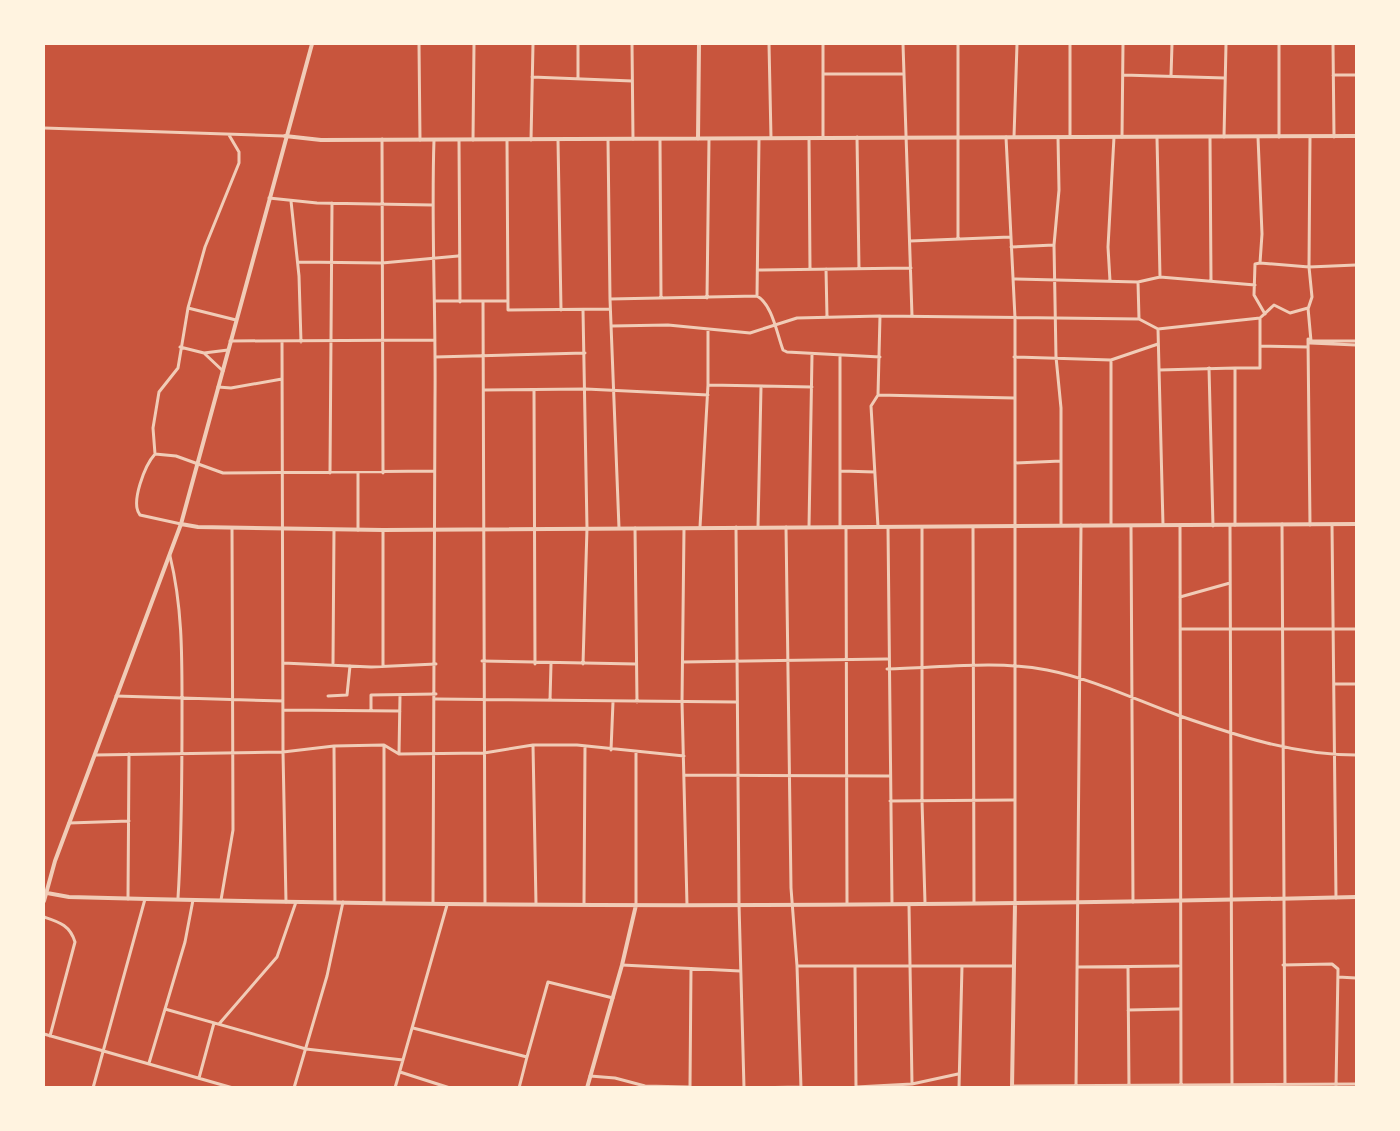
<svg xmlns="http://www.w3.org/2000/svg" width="1400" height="1131" viewBox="0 0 1400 1131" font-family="'Noto Sans',sans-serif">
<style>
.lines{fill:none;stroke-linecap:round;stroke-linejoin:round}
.minor{stroke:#f1ccb7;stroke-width:3}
.tertiary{stroke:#f1ccb7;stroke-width:4}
</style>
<rect width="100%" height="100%" fill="#c8553d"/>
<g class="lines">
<path class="minor" d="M419 44 420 140
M632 44 633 139
M769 44 771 138
M823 44V138
M903 44 912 316
M958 44V239
M1070 44V137
M1279 44V137
M1333 44 1334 137
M823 74H902
M1123 75 1225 78
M1333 75H1356
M1171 76 1172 44
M532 77 632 81
M578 77V44
M44 128 284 136
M857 137 859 269
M1006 137 1015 318V903
M1014 137 1017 44
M1058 137 1059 190 1054 245 1056 357 1061 408V525
M1122 137 1123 44
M1224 137 1226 44
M1258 137 1262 234 1260 263 1255 264 1254 295 1265 314
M809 138 810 269
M1157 138 1160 277
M1210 138 1211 281
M382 139 383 473
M459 140 460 302
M473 140 474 44
M507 140 508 310 609 309
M531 140 533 44
M558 140 561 310
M608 140 610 299 619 528
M660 140 661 297
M269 198 317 203 432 205
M291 201 299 276 301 342
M910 241 1010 237
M1011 247 1054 245
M298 262 382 263 458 256
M1260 263 1309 267 1356 265
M826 269 827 317
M758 270 911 268
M1013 279 1138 282 1160 277 1255 285
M1110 281 1108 247 1114 137
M1138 282 1139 319
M757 296 759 139
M707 298 709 139
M610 299 757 296C772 304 777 334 783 350L787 352 880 357
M435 301H507
M483 301 485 903
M188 308 236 320
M1308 309 1312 297 1309 267 1310 137
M583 310 587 528 583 664
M612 326 668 325 750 333 797 318 880 316
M1158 329 1163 525
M1308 339 1310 525
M230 341 435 340
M282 342 283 752 286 902
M1310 343 1356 345
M1260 346 1308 347
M180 347 204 353 228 350
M205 354 223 371
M435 357 585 353
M1014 357 1111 360 1158 344
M1111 360V524
M1209 368 1213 526
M1159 370 1235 368
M708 385 812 387
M218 387 231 388 282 379
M484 390 586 389 708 395
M534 390 535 664
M878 395 1014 398
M155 454 153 428 159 392 178 368 188 308 205 247 239 163V152L229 135
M1015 463 1061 461
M841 471 875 472
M330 473 332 203
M358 473V530
M181 524 140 515C130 503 145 465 155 454L176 456 223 473 434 471
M1282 524 1285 1088
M1180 525 1181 1088
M1235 525V368H1260V318
M1332 525 1336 898
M1131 526 1133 902
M1230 526 1232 1088
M700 527 708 385V329
M736 527 739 904 744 1088
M758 527 761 387
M786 527 791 888 797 966 801 1088
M809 527 812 355
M840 527V356
M846 527 847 903
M878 527 871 406 878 395 880 316 1139 319 1158 329 1260 318 1274 305 1290 313 1308 308 1311 341H1356
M888 527 892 903
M922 527V801L925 903
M973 527 974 903
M635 528 637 702
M684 529 682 702 687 905
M170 556C183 609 182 661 182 715 182 776 182 837 178 898
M1180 597 1230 583
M1180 629H1356
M482 661 636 664
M683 662 887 659
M283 663 371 667 436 664
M333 663 334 530
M383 666V530
M887 669C939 668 995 660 1047 670 1093 679 1136 700 1180 716 1238 736 1295 755 1356 755
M1334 684H1356
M116 696 283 701
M328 696 347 695 350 666
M436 699 736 702
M550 700 551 664
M283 710 400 711
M371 710V695L436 694
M533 745 536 904
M334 746 335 902
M384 746V903
M611 750 613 702
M636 753V905
M399 754 400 696
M95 755 283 752 334 746 384 745 399 754 484 753 533 745H577L684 756
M685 775 889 776
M890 801 1013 800
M69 823 129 821
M128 899 129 754
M221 900 233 830 232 528
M433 903C434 735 435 567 435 399 436 312 431 226 434 140
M584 904 585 746
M909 905 912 1084
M44 917C59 922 70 925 75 942L50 1036
M622 965 740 971
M1283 965 1332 964 1338 969 1336 1088
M797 966H1014
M855 967 856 1088
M1078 967 1178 966
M1128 967 1129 1088
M1338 977 1356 978
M165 1009 306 1049 403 1060
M1128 1010 1179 1009
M219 1024 277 957 296 902
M413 1028 527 1057 519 1088
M44 1034 233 1088
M527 1057 548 982 613 998
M149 1063 185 942 193 900
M400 1072 450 1088
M590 1076 615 1078 645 1086 733 1088
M199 1078 214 1023
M1012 1086 1356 1084
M690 1087 691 969
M856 1087 912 1084 958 1074
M93 1088 145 899
M294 1088 327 976 343 902
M395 1088 447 905
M756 1088 801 1087
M959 1088 962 966
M1076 1088 1081 525"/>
<path class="tertiary" d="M285 136 321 140 1356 136
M698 139 699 44
M181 524 198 527 383 530 1356 524
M47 893 69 897C498 909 928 907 1356 897
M44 901 55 861 181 524 312 44
M587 1088 622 965 636 905
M1012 1088 1015 903"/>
</g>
<rect width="1400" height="1131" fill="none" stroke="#fff3e0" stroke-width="90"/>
</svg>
